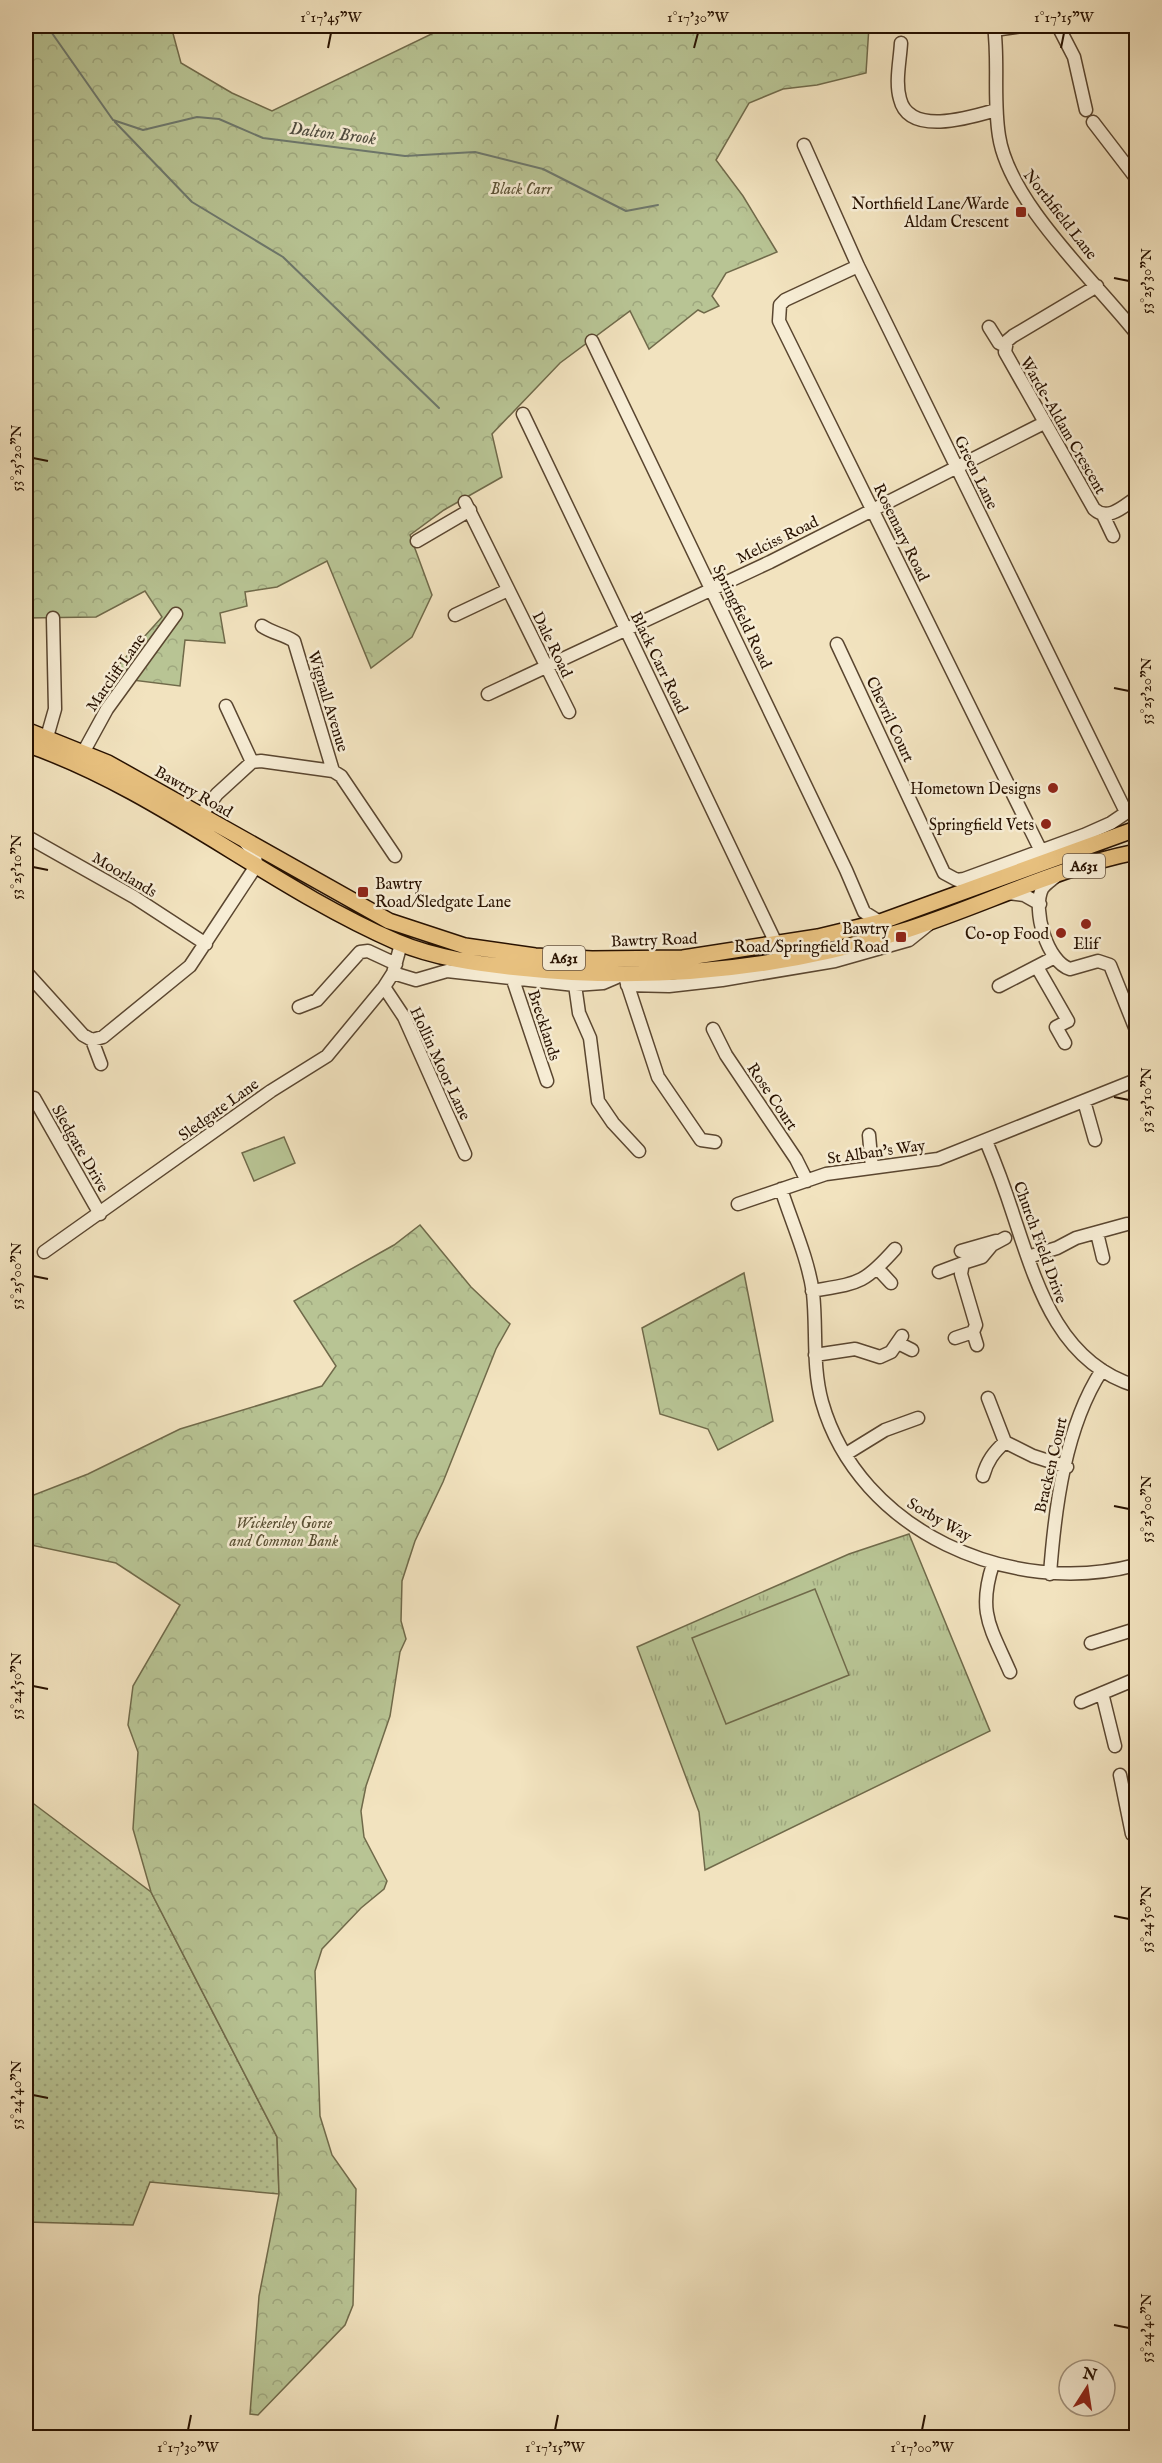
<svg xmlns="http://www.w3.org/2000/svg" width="1162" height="2463" viewBox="0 0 1162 2463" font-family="'IM FELL English',serif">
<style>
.grass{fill:url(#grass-dots);stroke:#706a4a;stroke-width:1.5}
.forest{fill:url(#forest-crowns);stroke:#706a4a;stroke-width:1.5}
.park{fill:url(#park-tufts);stroke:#706a4a;stroke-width:1.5}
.pitch{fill:#b8c494;stroke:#706a4a;stroke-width:1.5}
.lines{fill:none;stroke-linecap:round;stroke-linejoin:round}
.stream{stroke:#6d786d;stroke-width:2}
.minor-casing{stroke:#5a4630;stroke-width:15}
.major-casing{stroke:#271100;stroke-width:18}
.minor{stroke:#f7edd5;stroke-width:12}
.major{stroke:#e9c280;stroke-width:15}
.ticks{fill:none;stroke:#271100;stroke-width:2}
.poi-dot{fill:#8f2418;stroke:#f7edd5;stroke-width:2}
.labels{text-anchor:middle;stroke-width:5;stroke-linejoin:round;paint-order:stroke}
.shield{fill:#f7edd5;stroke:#655340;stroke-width:1.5}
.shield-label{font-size:15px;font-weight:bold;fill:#271100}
.park-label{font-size:16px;font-style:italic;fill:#5a5034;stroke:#f7edd5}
.poi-label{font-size:16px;fill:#271100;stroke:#f7edd5;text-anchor:end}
.street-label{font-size:16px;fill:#271100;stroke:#f7edd5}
.water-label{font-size:18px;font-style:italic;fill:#504d40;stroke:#f7edd5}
.neatline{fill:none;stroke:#271100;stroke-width:2}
.ticks-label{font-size:15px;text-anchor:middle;fill:#271100}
</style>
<defs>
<pattern id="grass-dots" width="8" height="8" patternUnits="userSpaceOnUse" patternTransform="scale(1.5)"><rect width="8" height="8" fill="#b8c494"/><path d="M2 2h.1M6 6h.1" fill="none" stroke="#9ea77e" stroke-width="1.8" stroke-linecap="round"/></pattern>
<pattern id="forest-crowns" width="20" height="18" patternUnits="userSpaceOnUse" patternTransform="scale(1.5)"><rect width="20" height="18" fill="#b8c494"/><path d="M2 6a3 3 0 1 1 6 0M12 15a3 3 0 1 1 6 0" fill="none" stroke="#9ea77e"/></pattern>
<pattern id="park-tufts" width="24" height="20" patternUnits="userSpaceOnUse" patternTransform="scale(1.5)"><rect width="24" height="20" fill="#b8c494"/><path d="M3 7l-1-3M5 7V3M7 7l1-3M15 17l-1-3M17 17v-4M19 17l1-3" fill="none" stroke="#9ea77e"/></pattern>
</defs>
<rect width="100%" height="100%" fill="#f2e3bf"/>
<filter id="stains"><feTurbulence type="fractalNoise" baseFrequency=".00333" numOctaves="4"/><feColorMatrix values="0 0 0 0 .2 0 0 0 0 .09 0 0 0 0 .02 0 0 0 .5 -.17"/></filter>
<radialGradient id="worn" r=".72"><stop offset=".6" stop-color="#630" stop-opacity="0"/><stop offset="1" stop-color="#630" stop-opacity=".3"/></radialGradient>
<path class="grass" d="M26 1798 151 1892 277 2137 279 2194 150 2182 133 2225 26 2222Z"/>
<path class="forest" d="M26 26H171L181 63 232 93 272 111 448 26H869L866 73 817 85 783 89 749 103 716 160 743 196 777 252 726 273 712 296 719 306 704 313 698 310 649 349 630 311 560 363 492 434 502 477 444 510 410 535 432 595 412 637 371 668 327 561 277 587 245 592 247 606 220 613 225 643 185 640 180 686 108 677 162 617 145 591 96 617 26 618Z
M420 1225 471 1287 510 1324 496 1349 443 1482 415 1541 402 1581 401 1621 406 1639 400 1652 390 1716 366 1786 361 1811 364 1837 387 1881 384 1889 361 1908 322 1949 315 1971 320 2116 332 2155 356 2189 353 2305 345 2325 258 2415 250 2414 259 2296 279 2194 277 2137 151 1892 133 1829 138 1752 128 1725 133 1686 180 1605 116 1563 26 1544V1498L88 1474 180 1429 322 1386 336 1366 294 1301 394 1245Z
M744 1273 773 1421 718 1450 708 1429 660 1414 642 1328Z"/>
<path class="park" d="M909 1534 990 1731 705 1870 699 1812 637 1647 849 1554Z"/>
<path class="pitch" d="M284 1137 295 1163 254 1181 242 1153Z
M815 1589 849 1675 726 1724 692 1638Z"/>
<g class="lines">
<path class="stream" d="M47 26 113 120 143 130 197 117 219 119 263 138 405 156 475 152 543 169 626 211 658 205
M115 122 192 202 283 257 439 408"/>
<g class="minor-casing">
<path id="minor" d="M994 26C999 62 993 99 999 136 1009 202 1094 280 1136 333
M1058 26 1074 57 1086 110
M994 30 1022 26
M901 43C900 61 895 82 900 99 909 137 972 117 996 110
M1093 122 1136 178
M804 145 858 266 1126 812
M858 266 785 300 780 305 779 321 1041 851
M1097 286 1013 336 1007 341 1005 352 1094 509C1108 522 1124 506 1136 498
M989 327 999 343 1005 346
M592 341 846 870 864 912 880 922
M523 414 774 939 781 960
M465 502 569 712
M1103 515 1113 536
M417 541 470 510
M1136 611V613
M455 615 508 590
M262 626C272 633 283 634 294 641L333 771
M837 644 944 873 957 880 964 879 1084 835 1111 823 1136 806
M488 694 770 562 1044 423
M226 706 252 762
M47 737 55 709 53 618
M84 751 107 709 176 614
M201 815 217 794 252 762 261 761 333 771 341 776 395 856
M26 836 134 897 206 944
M1056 876C1052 880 1045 884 1042 889 1032 910 1047 962 1070 969L1098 961 1110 965 1136 1030
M1008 893 1024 895 1040 904
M401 944 393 973 416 980 447 971 575 985 603 983 624 974 658 1077 701 1140 715 1142
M1037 967 1068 1021 1056 1027 1065 1043
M26 972 83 1035 92 1040 103 1037 190 966 256 866 255 854 245 842
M513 980 547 1081
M575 985 579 1013 590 1038 598 1101 613 1123 639 1151
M627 985 669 986 722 980 835 961 909 940 929 924
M999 986 1055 957
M384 987 404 1017 465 1154
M299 1007 317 1000 360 952 368 951 396 964
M713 1029 726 1055 796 1159 807 1181
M92 1040 101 1064
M34 1098 100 1214
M1084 1101 1095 1140
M869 1135 872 1168
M986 1141C996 1165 1005 1189 1013 1214 1036 1283 1058 1363 1136 1386
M781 1189C792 1223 808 1258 813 1293 817 1329 812 1366 822 1402 859 1532 1012 1598 1136 1565
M738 1204 826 1174 938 1159 1136 1080
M1097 1233 1103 1258
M961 1251 996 1241
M44 1252 271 1091 327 1056 384 987 393 973
M1028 1257 1057 1248 1076 1238 1127 1224
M878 1269 891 1283
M939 1272 963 1263
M812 1291C858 1283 863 1285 895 1249
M973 1332 977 1345
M955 1338 973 1332 976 1325 961 1274 963 1263 982 1257 992 1245 1005 1238
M898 1343 912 1350
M815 1355 855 1349 880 1357 891 1352 902 1336
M988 1398 1005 1442 1033 1456 1067 1467
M846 1454 885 1430 918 1418
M983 1476C987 1461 994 1452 1005 1442
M993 1564C977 1613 991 1628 1010 1672
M1050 1574C1055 1507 1065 1427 1102 1370
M1091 1643 1136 1629
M1102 1693 1115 1746
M1081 1702 1136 1679
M1120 1775 1132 1834 1136 1836"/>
</g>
<g class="major-casing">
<path id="major" d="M26 730 108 763 389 921 465 946 535 956 592 959 683 958 818 937 880 922 1136 829
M26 744C159 790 268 886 397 942 435 958 478 964 519 968 647 982 777 970 900 932 980 907 1055 868 1136 852"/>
</g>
<use href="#minor" class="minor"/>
<use href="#major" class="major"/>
</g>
<path class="ticks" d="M328 48 331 33M694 48 698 33M1061 48 1064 33M1114 278 1129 281M33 458 48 461M1114 688 1129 691M33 867 48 870M1114 1097 1129 1100M33 1276 48 1279M1114 1506 1129 1509M33 1686 48 1689M1114 1916 1129 1919M33 2095 48 2098M1114 2325 1129 2328M188 2430 191 2415M555 2430 558 2415M922 2430 925 2415"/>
<g class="poi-dot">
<rect x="1015" y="206" width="12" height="12" rx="3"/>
<circle cx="1053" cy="788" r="6"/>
<circle cx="1046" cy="824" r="6"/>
<rect x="357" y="886" width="12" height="12" rx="3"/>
<circle cx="1086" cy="924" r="6"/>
<circle cx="1061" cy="933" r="6"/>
<rect x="895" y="931" width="12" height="12" rx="3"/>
</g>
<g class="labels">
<g class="shield">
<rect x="1063" y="854" width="42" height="24" rx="4.5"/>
<rect x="543" y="946" width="42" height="24" rx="4.5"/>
</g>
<g class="shield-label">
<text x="1084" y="871">A631</text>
<text x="564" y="963">A631</text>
</g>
<g class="park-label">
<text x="521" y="194">Black Carr</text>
<text x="284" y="1528">Wickersley Gorse<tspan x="284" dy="18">and Common Bank</tspan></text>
</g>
<g class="poi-label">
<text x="1009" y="209">Northfield Lane/Warde<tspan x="1009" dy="18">Aldam Crescent</tspan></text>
<text x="1041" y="794">Hometown Designs</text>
<text x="1034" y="830">Springfield Vets</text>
<text x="375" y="889" text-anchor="start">Bawtry<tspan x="375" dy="18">Road/Sledgate Lane</tspan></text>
<text x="889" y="934">Bawtry<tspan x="889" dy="18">Road/Springfield Road</tspan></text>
<text x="1049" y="939">Co-op Food</text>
<text x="1086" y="949" text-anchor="middle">Elif</text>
</g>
<g class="street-label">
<text transform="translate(1061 214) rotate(52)" y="6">Northfield Lane</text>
<text transform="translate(1064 425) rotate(60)" y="6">Warde-Aldam Crescent</text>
<text transform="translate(977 472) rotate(64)" y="6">Green Lane</text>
<text transform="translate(902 532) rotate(64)" y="6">Rosemary Road</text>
<text transform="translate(777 539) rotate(-26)" y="6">Melciss Road</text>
<text transform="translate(743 616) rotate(64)" y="6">Springfield Road</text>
<text transform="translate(553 644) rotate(64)" y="6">Dale Road</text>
<text transform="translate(660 662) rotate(64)" y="6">Black Carr Road</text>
<text transform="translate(115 672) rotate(-55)" y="6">Marcliff Lane</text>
<text transform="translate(329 701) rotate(73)" y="6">Wignall Avenue</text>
<text transform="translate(891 719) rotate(65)" y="6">Chevril Court</text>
<text transform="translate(194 791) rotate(30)" y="6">Bawtry Road</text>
<text transform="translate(125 874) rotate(31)" y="6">Moorlands</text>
<text transform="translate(654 939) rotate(-2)" y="6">Bawtry Road</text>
<text transform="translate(545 1025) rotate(72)" y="6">Brecklands</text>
<text transform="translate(441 1063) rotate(65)" y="6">Hollin Moor Lane</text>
<text transform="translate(773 1096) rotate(56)" y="6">Rose Court</text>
<text transform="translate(218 1109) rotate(-36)" y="6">Sledgate Lane</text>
<text transform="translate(81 1148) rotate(60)" y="6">Sledgate Drive</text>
<text transform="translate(876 1151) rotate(-8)" y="6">St Alban's Way</text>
<text transform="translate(1041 1242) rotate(70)" y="6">Church Field Drive</text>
<text transform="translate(1050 1465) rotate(-77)" y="6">Bracken Court</text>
<text transform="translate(940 1519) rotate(30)" y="6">Sorby Way</text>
</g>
<g class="water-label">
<text transform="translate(333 133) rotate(7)" y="6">Dalton Brook</text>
</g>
</g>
<rect width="1162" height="2463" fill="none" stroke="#f2e3bf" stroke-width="66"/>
<g transform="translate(1087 2388) rotate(12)"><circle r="28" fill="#f7edd5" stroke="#a49580" stroke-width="1.5"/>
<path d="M0-4.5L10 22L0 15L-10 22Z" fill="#8f2418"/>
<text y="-9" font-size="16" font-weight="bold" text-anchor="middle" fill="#271100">N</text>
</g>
<rect x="33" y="33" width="1096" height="2397" class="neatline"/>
<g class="ticks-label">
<text x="331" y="22">1°17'45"W</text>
<text x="698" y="22">1°17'30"W</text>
<text x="1064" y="22">1°17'15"W</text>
<text transform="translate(1146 281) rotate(-90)" y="5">53°25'30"N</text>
<text transform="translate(16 458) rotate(-90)" y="5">53°25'20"N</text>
<text transform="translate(1146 691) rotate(-90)" y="5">53°25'20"N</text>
<text transform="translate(16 867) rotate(-90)" y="5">53°25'10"N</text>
<text transform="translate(1146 1100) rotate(-90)" y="5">53°25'10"N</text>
<text transform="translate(16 1276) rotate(-90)" y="5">53°25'00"N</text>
<text transform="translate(1146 1509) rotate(-90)" y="5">53°25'00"N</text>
<text transform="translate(16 1686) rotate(-90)" y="5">53°24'50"N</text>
<text transform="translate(1146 1919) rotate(-90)" y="5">53°24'50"N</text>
<text transform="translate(16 2095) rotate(-90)" y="5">53°24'40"N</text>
<text transform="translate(1146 2328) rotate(-90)" y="5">53°24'40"N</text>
<text x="188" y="2452">1°17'30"W</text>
<text x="555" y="2452">1°17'15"W</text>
<text x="922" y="2452">1°17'00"W</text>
</g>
<rect width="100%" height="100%" filter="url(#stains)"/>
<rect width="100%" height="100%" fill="url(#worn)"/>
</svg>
